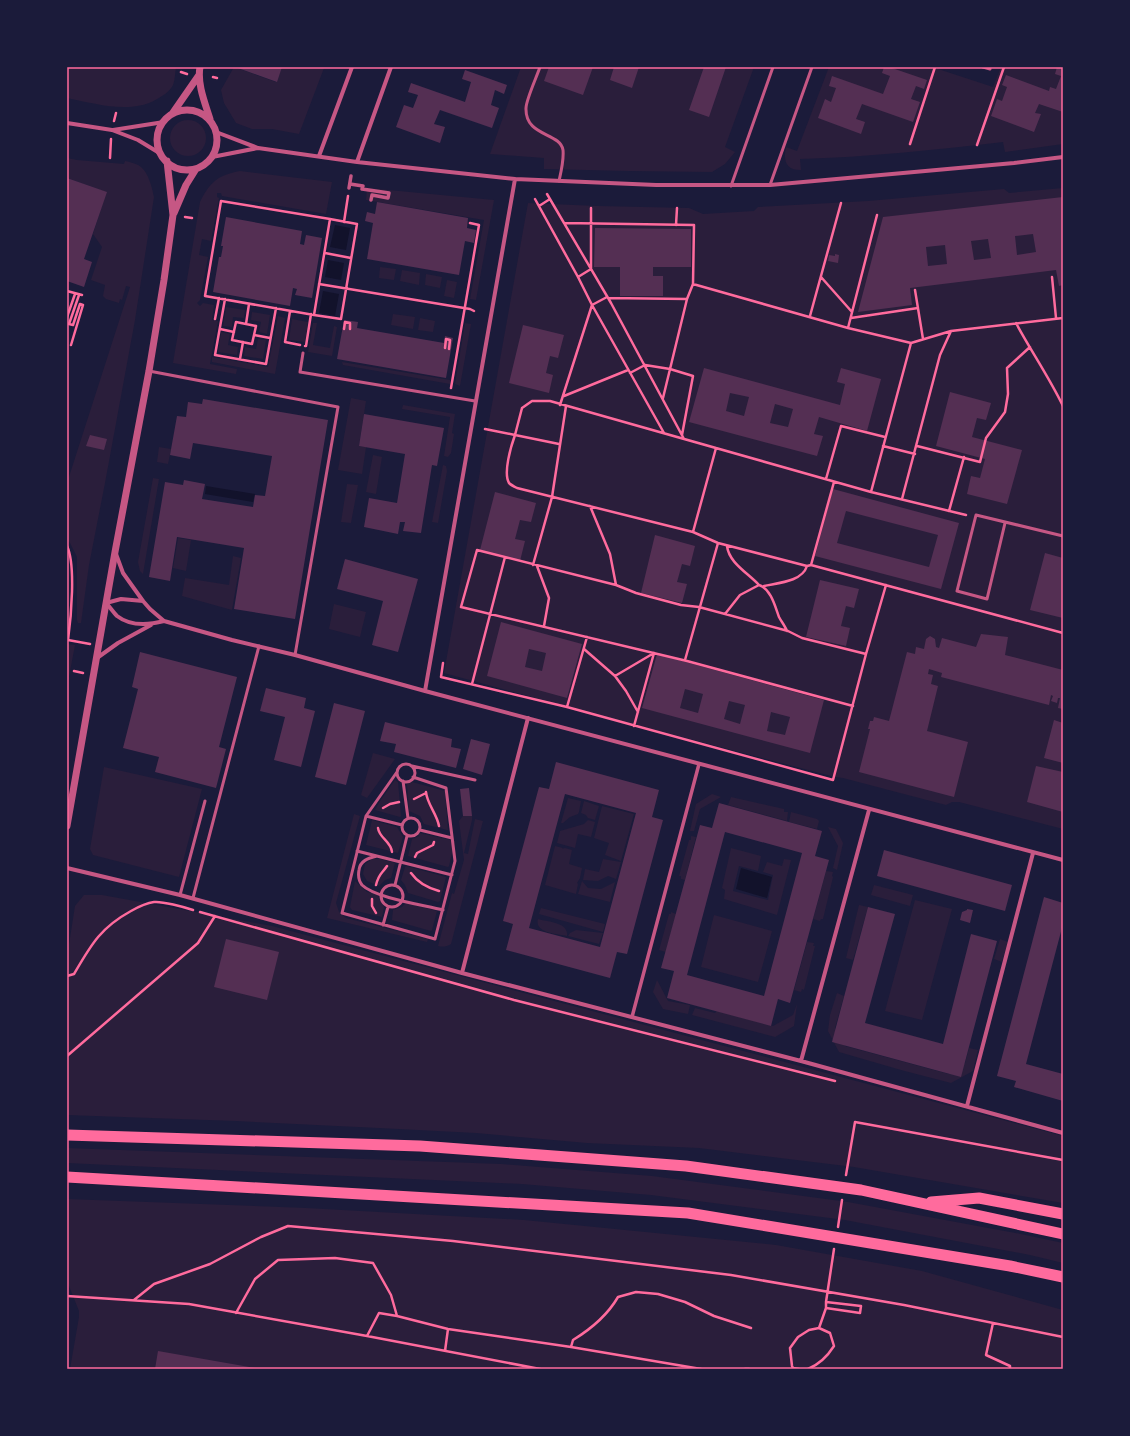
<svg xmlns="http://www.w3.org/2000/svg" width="1130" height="1436" viewBox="0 0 1130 1436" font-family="Montserrat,sans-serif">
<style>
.green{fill:#2a1e3b}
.water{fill:#12122b}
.building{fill:#542f53;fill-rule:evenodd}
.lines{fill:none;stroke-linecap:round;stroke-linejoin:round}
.path{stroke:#ff6b9d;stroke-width:2.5}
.service{stroke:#c65784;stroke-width:3}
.pedestrian{stroke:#c65784;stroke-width:3.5}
.minor{stroke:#c65784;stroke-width:4}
.tertiary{stroke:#c65784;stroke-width:7}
.motorway{stroke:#ff6b9d;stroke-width:11}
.neatline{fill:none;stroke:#ff6b9d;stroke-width:1.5}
</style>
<rect width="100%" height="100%" fill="#1b1b3a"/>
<path class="green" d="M67 67H176C175 73 175 80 173 85 171 89 166 94 162 96 134 116 98 104 67 98Z
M234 67 276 82 282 67H320L324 68 299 134 272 129H252L236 123 224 103 221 90Z
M521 67H754L725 147 735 152 725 164 712 172 628 171 544 169V158L490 154Z
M829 67H932L993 87 1001 67H1063V144L1005 152 1003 142C935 150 868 157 800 159L801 170C786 170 783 161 786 147L797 151Z
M170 138a18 18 0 1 1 36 0a18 18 0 1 1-36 0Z
M67 158 77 160 124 164 125 161C130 162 134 163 138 165 148 170 152 187 154 197L135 320 105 483 89 565 81 623H78L77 620V557L70 543 67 539V483L130 287 126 286 122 300 120 299 119 303 106 299 103 296 105 285 91 280 102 247 93 234 106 192 67 178Z
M240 171 332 182 326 214 222 196 221 193H217V197L219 198 211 241 202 239 199 255 208 257 200 300 197 303 200 306 203 303 214 305 212 320 218 321 210 364 237 369 236 374 173 363 200 202C210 182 218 175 240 171Z
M367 188 494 200 476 300 470 299 484 220 366 200Z
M1063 188V829L959 802H952L946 805 843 778 835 777 594 714 444 673 528 203 597 206 689 208 703 214 754 211 758 207 868 201 1004 189 1009 193Z
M380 267 396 269 394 280 379 278Z
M402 270 420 273 419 285 400 281Z
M426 274 442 277 440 288 425 285Z
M447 280 457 282 454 298 444 296Z
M226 307 245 310 244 318 233 317 232 327 223 326Z
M252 312 270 315 267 334 259 332 261 322 251 320Z
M393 314 415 317 413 329 391 325Z
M278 316 285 318 275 374 212 362V357L268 367Z
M420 318 435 321 433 332 418 330Z
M292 319 308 322 305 342 289 340Z
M313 323H317L313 345 330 348 334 326 337 327 332 356 308 352Z
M465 323 471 324 460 386 455 384Z
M221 332 230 334 228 345 238 347 237 355 218 352Z
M258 339 266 340 263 359 244 356 245 347 256 349Z
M342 362 450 380V384L343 365Z
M351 398 366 401 359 446 366 447 362 474 338 470Z
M403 405 455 414 452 433 454 434 451 453 448 457 444 456 450 417 402 409Z
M159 447 171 449 168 464 157 462Z
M373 455 382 457 376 494 366 492Z
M443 465 446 466 447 471 438 523 432 522Z
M153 478 159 479 143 574 140 571 138 562Z
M347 484 358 485 351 523 341 522Z
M178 538 191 540 186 571 173 568Z
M233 556 241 558 232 610 182 596 185 578 229 585Z
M334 604 366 612 360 637 329 629Z
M67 644 75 645 67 687Z
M373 753 395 759 367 798 361 795Z
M104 767 202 789 179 877 93 855 90 849Z
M395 780 398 782 401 816 400 817 375 810 380 801Z
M412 782 445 791 448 830H447L424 824 420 816 409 811 407 784Z
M712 794 721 797 700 809 694 831H690L696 804Z
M731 797 784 809V812H788L787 821 728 805Z
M568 798 581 801 579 812 578 814 570 817 563 823H561Z
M584 801 599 806 595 820 588 818 586 815 581 813Z
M602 806 634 814 621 861 605 855 609 843 594 838Z
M791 812 817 819 819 821 817 829 789 822Z
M354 814 360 816 336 903 339 912 346 918 428 939 427 942 327 918Z
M463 816H472V820L464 853 468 854 475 819 483 821 451 944C446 947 443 947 438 946L452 893 454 894 464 860 459 821Z
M372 820 397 827 403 837 398 853 366 845Z
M588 820 595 822 591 837 578 834 575 848 557 843 560 831 584 824Z
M828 827 836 829 843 843 837 870 833 868 838 846Z
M419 833 455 841 449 866 448 867 408 856 412 839 419 836Z
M691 836 696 837 685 880 681 879V876H679L689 840H691Z
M555 846 563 848 562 849 565 848 572 850 569 864 582 868 580 878 577 883 578 884 576 894 545 885Z
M731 848 761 856 758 871 739 866 733 891 768 900 773 875 763 872 767 862 782 866 784 859 791 860 777 915 724 899 725 890 722 888Z
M372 859H380L395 863 391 878 385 880 379 886 367 881 363 874 365 864Z
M603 859 621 862 616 879 608 876 598 881 583 880 585 869 599 872Z
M406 866 446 877 440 901 438 902 408 893 405 885 401 880 405 867Z
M826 871 833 872 832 876 833 877 823 919H821L820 921 813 919Z
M355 881 367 892 377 894 384 907 382 917 352 910 350 907Z
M582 881 588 888 601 889 615 882 610 902 578 894Z
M874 885 913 895 910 906 871 895Z
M84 895H102L272 926 1063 1136V1203L854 1167 699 1148 587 1143 476 1133 379 1128 236 1121 67 1115V957L75 906Z
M915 900 952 909 922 1020 885 1011Z
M406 903 437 911 432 930 431 931 392 920 393 910 402 907Z
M859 905 868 907 853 960 846 958Z
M541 908 605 924 603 932 539 914Z
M671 912 676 914 666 952 659 950 669 914H671Z
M714 915 772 931 758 982 701 967Z
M538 919C547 922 569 922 567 936 557 934 534 933 538 919Z
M576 930 603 933 599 944 568 936 570 933Z
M1000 939 1008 942 1002 962 994 959Z
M807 942 814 943 813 946H815L804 990 802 989 801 992 794 990Z
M657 980 668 1001 690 1005 688 1014 663 1009 653 992Z
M837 993 844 996 835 1028 845 1046 949 1074 965 1063 969 1048 978 1050 973 1071 951 1083 901 1070 839 1052 828 1031 830 1015Z
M797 1004 794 1026 775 1037 692 1015 695 1008 715 1013 717 1011 773 1026 793 1015Z
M67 1148 501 1164 652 1176 848 1202 1021 1234 1063 1243V1263L1030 1255 845 1220 651 1195 522 1184 67 1163Z
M67 1199 306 1208 524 1220 776 1245 922 1271 1063 1310V1369H70L79 1317V1311L67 1281Z"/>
<path class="water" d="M335 225 350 228 346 250 330 247Z
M328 260 344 263 341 280 325 277Z
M323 291 339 294 335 316 319 313Z
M206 486 255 494 253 502 205 494Z
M741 868 772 877 767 898 736 889Z"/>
<path class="building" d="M235 67H282L277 82Z
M549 67H593L583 95 544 81Z
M614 67H639L632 88 610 80Z
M704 67H726L709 117 689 110Z
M884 67H889L927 80 924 89 916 86 911 99 920 102 913 122 862 104 856 119 865 122 861 134 818 118 825 99 831 102 836 88 829 86 832 76 883 94 890 76 882 73Z
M1057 67H1063V112L1039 104 1035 113 1041 114 1034 132 991 116 997 99 1002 101 1007 87 1002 85 1006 75 1049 91 1050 87 1056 89 1061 76 1055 74Z
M465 70 507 85 504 94 495 90 491 105 499 108 492 128 440 110 434 124 445 127 440 143 396 127 404 105 413 108 418 95 408 92 411 83 465 102 471 82 462 79Z
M67 178 107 192 84 259 92 262 84 287 67 281Z
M1063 197V285L1059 286 1056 270 910 288 912 305 858 312 883 217ZM1033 234 1036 252 1017 255 1015 236ZM988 239 991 258 974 260 971 241ZM945 245 947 264 928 266 926 247Z
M377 202 468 218 467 228 476 230 474 243 465 241 459 275 367 259 373 223 365 221 367 212 375 214Z
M226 217 302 231 300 244 304 245 306 235 322 238 312 298 295 295 297 289 293 288 290 306 213 292 219 257H221L223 246H221Z
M595 228 691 229V267H653V276H663V296H620V267H594Z
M835 254 839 255 838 263 828 261 829 255 835 256Z
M344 320 358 322 357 328 444 343 445 336 453 338 446 378 337 359Z
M523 325 564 335 558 358 550 356 546 373 553 375 549 393 509 383Z
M704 368 840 405 845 384 837 382 841 368 881 379 867 431 819 417 814 434 823 436 817 456 689 422ZM730 393 749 397 744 416 726 411ZM775 404 793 409 788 427 770 423Z
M950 392 991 403 986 420 977 418 972 437 1022 450 1007 504 967 494 971 476 980 478 985 459 936 446Z
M203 399 328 420 295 619 234 609 244 548 177 537 170 581 149 577 165 482 183 485 184 480 205 484 202 499 253 507 255 495 265 496 272 456 193 443 190 459 170 455 177 416 186 417 188 402 202 404Z
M364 414 444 428 437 466 432 465 421 533 403 531 405 522H400L398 534 364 527 369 498 397 503 405 454 359 446Z
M90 435 107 439 104 450 86 446Z
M833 489 959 523 941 589 815 556ZM846 511 938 535 929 567 837 543Z
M495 492 536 503 531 522 520 520 515 539 525 541 520 561 480 550Z
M655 535 695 546 690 566 682 564 677 582 687 584 682 603 641 593Z
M1045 553 1063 558V618L1030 610Z
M345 559 418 579 398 652 372 645 383 601 337 589Z
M820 580 859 589 854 608 846 606 841 626 850 628 846 646 806 637Z
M501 622 582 644 567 698 487 676ZM529 649 546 653 542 671 525 667Z
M981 634 1008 637 1005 655 1063 670V709L1058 708 1060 698H1058L1057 703 1051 701 1053 696 1051 695 1049 705 941 677 942 673 929 669 928 674 933 675 931 684 938 686 927 731 968 742 954 797 859 772 870 729H868L870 721H873L874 717 889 721 907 652 915 654 916 647 924 649 926 639 930 636 935 639 936 647 939 648 942 638 976 647Z
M140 652 237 677 219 747 226 749 216 788 155 772 159 757 123 748 138 689 132 687Z
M657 654 824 700 810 753 642 708ZM685 689 703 694 698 713 680 708ZM729 701 745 705 740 724 724 719ZM771 712 790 717 785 735 767 731Z
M266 688 306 698 304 708 315 711 301 767 274 760 285 717 260 711Z
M334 703 365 711 346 785 315 777Z
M1054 720 1063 723V763L1044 758Z
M385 722 452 739 451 747 461 749 456 768 394 752 396 744 380 741Z
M471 739 490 744 482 775 463 769Z
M556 762 659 790 652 817 663 820 627 954 617 952 610 978 506 950 513 924 503 921 512 887 539 787 549 789ZM565 794 636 813 600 947 529 928Z
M1036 766 1063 772V812L1027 802Z
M469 788 472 816H463L460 789Z
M719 803 822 831 815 856 829 860 790 1003 778 999 771 1026 667 998 674 971 661 968 700 825 712 828ZM725 832 802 853 764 996 687 975Z
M884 850 1012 885 1005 911 877 876Z
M1044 897 1063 903V924L1026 1064 1063 1074V1101L1014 1087 1016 1081 997 1076Z
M868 907 895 914 865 1023 943 1044 971 934 997 941 961 1077 832 1042Z
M967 909 973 910 970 923 960 920 962 912 967 910Z
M226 939 279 952 267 1000 214 987Z
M158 1351 255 1368V1369H155Z"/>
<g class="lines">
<path class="path" d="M181 72 187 74
M213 77 217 78
M114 121 116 113
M910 144 935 67
M977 145 1004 67
M110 158 111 139
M547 194 611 303 684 439
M535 199 578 277 592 305 664 433
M221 201 330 219 314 315 205 296Z
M539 206 550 199
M185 217 192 218
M344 222 348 196
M564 223 694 225 693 284
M676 225 677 208
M325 253 351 258
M578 277 591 269V208
M821 277 852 312
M1052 277 1056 318
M319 284 470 309 474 311
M915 290 923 339
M67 291 82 295
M608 298 687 299
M225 299 215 355 266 364 276 308
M290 311 285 342 300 345
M314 315 341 319 357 224 330 219
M810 316 841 203
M67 317 75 294
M851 318 918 308
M215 319 219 298
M236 322 256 326 252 344 232 340Z
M1016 323C1031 351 1049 377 1063 406
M246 324 249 304
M848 328 911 343 951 331 1063 318
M220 329 234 332
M344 329 345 322 350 323V329
M254 335 270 338
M71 345 83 305 80 304 73 325 69 324 79 295
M305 346H306L311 314
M445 348 446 339 450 340 449 349
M240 359 243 342
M630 373 645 365 670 369 693 376 682 435
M451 388 479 225 470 223
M564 396 628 370
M663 398 687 299 693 284 848 328 877 215
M560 405 592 305 607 297
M485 429 515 435 522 408 532 401H550L871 492 966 515
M559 444 515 435C511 446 503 473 509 483 511 485 515 487 517 488L693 532 718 543 807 566 811 565 1063 633
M883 446 915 454
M917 446 980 462 986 438 1005 412 1008 394 1007 368 1030 347
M826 479 841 426 885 437
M871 492 911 343
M902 499 940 355 951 331
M590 506 610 554 616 585
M949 511 964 457
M693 532 716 448
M67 546C76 565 71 618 68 640L90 644
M727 546C729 563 748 573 759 585 771 589 775 606 779 617 781 621 785 626 787 631
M533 565 552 497 566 406
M811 565 834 482
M537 566 549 598 544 626
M764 586C777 583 802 582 807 566
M725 614 740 595 759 585
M584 649 615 676 626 691 638 712
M685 660 718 543
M443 663 441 677 567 707 833 780 866 654 886 585
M74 671 83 673
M615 676 654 653
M472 684 505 557
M853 706 687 661 461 607 477 550 616 585 636 593 681 605 699 607 788 631 802 638 866 654
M567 707 587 637
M634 726 654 653
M426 792C427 804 437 814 439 826
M414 799 426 793
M383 808 390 804 399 802
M378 828C379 838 391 841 392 852
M415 857 417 853 433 845 434 842
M411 873C418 883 428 888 439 891
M376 885C379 873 381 875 387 866
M372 899V906L376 913
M200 912 514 1000 835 1081
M67 976 74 974C91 945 100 928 131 911 138 907 146 903 154 902 162 901 184 907 193 910
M67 1056 198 943 215 916
M846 1175 855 1122 1063 1160
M838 1227 842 1200
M67 1296 189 1304 367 1336 540 1369
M134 1300 154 1284 210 1264 261 1237 288 1226 453 1241 731 1275 904 1305 1063 1337
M826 1308V1302L834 1249
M236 1313 255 1279 278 1260 335 1258 373 1263 391 1295 397 1316
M993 1323 986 1355 1010 1366V1369
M819 1328 826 1308 860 1313 861 1306 826 1302
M367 1336 379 1313 397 1316 448 1329 571 1347 701 1369
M571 1347 573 1340C591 1329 607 1316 618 1297L636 1292 658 1294 685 1302 714 1316 751 1328
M445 1351 448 1329
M745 1369H749
M799 1369 793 1368 792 1366 790 1348 798 1337 809 1330 819 1328 830 1333 834 1346C827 1357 820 1364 808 1369"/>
<path class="service" d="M540 67C537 76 526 100 526 108 525 137 560 132 563 150 564 160 561 172 559 181
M983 67 990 69
M770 185 812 67
M731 186 773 67
M303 353 300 372 475 401
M149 371 338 407 295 655
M1005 523 987 599 957 591 976 515 1063 536
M397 773a9 9 0 1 1 18 0a9 9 0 1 1-18 0Z
M412 766 475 780
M397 772 366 816 342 913 435 939 455 861 446 788 413 777
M403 781 408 818
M366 816 402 825
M402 827a9 9 0 1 1 18 0a9 9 0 1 1-18 0Z
M420 830 452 838
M357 851 452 875
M377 856C368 858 360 861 359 870 358 875 359 881 362 885 375 898 424 905 443 910
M381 896a11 11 0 1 1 22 0a11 11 0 1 1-22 0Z
M395 885 407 836
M180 895 205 801
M193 898 259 646
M383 925 388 907"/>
<path class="pedestrian" d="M350 184 363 186 362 189 389 193 388 198 372 195 371 200
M349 188 351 176
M632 1017 699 764"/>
<path class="minor" d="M67 123 112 130 138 140 161 154
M113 130 164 122
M216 132 258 148 357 162 515 179 656 185H770L1014 163 1063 157
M319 156 352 67
M212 157 258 148
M357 162 391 67
M116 554 123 573 143 601 150 609 164 621 232 640 295 655 425 691 1063 860
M143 601 121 599 106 603C110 607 113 612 117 616 130 626 149 625 164 621
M97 658 118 643 151 625
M425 691 515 179
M67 868 180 895 462 973 801 1061 1063 1133
M462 973 528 718
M801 1061 869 810
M967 1106 1033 853"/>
<path class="tertiary" d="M200 67C197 84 205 103 210 119
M157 140a30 30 0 1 1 60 0a30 30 0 1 1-60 0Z
M172 114 199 75
M174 213 186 185 196 169
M67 826 115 552 149 371 164 280 173 215 167 161"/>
<path class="motorway" d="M67 1135 420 1146 686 1166 861 1190 1063 1234
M67 1177 688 1213 1010 1266 1063 1277
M931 1202 979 1198 1063 1214"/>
</g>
<rect width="1130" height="1436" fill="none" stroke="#1b1b3a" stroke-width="136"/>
<rect x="68" y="68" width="994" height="1300" class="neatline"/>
</svg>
